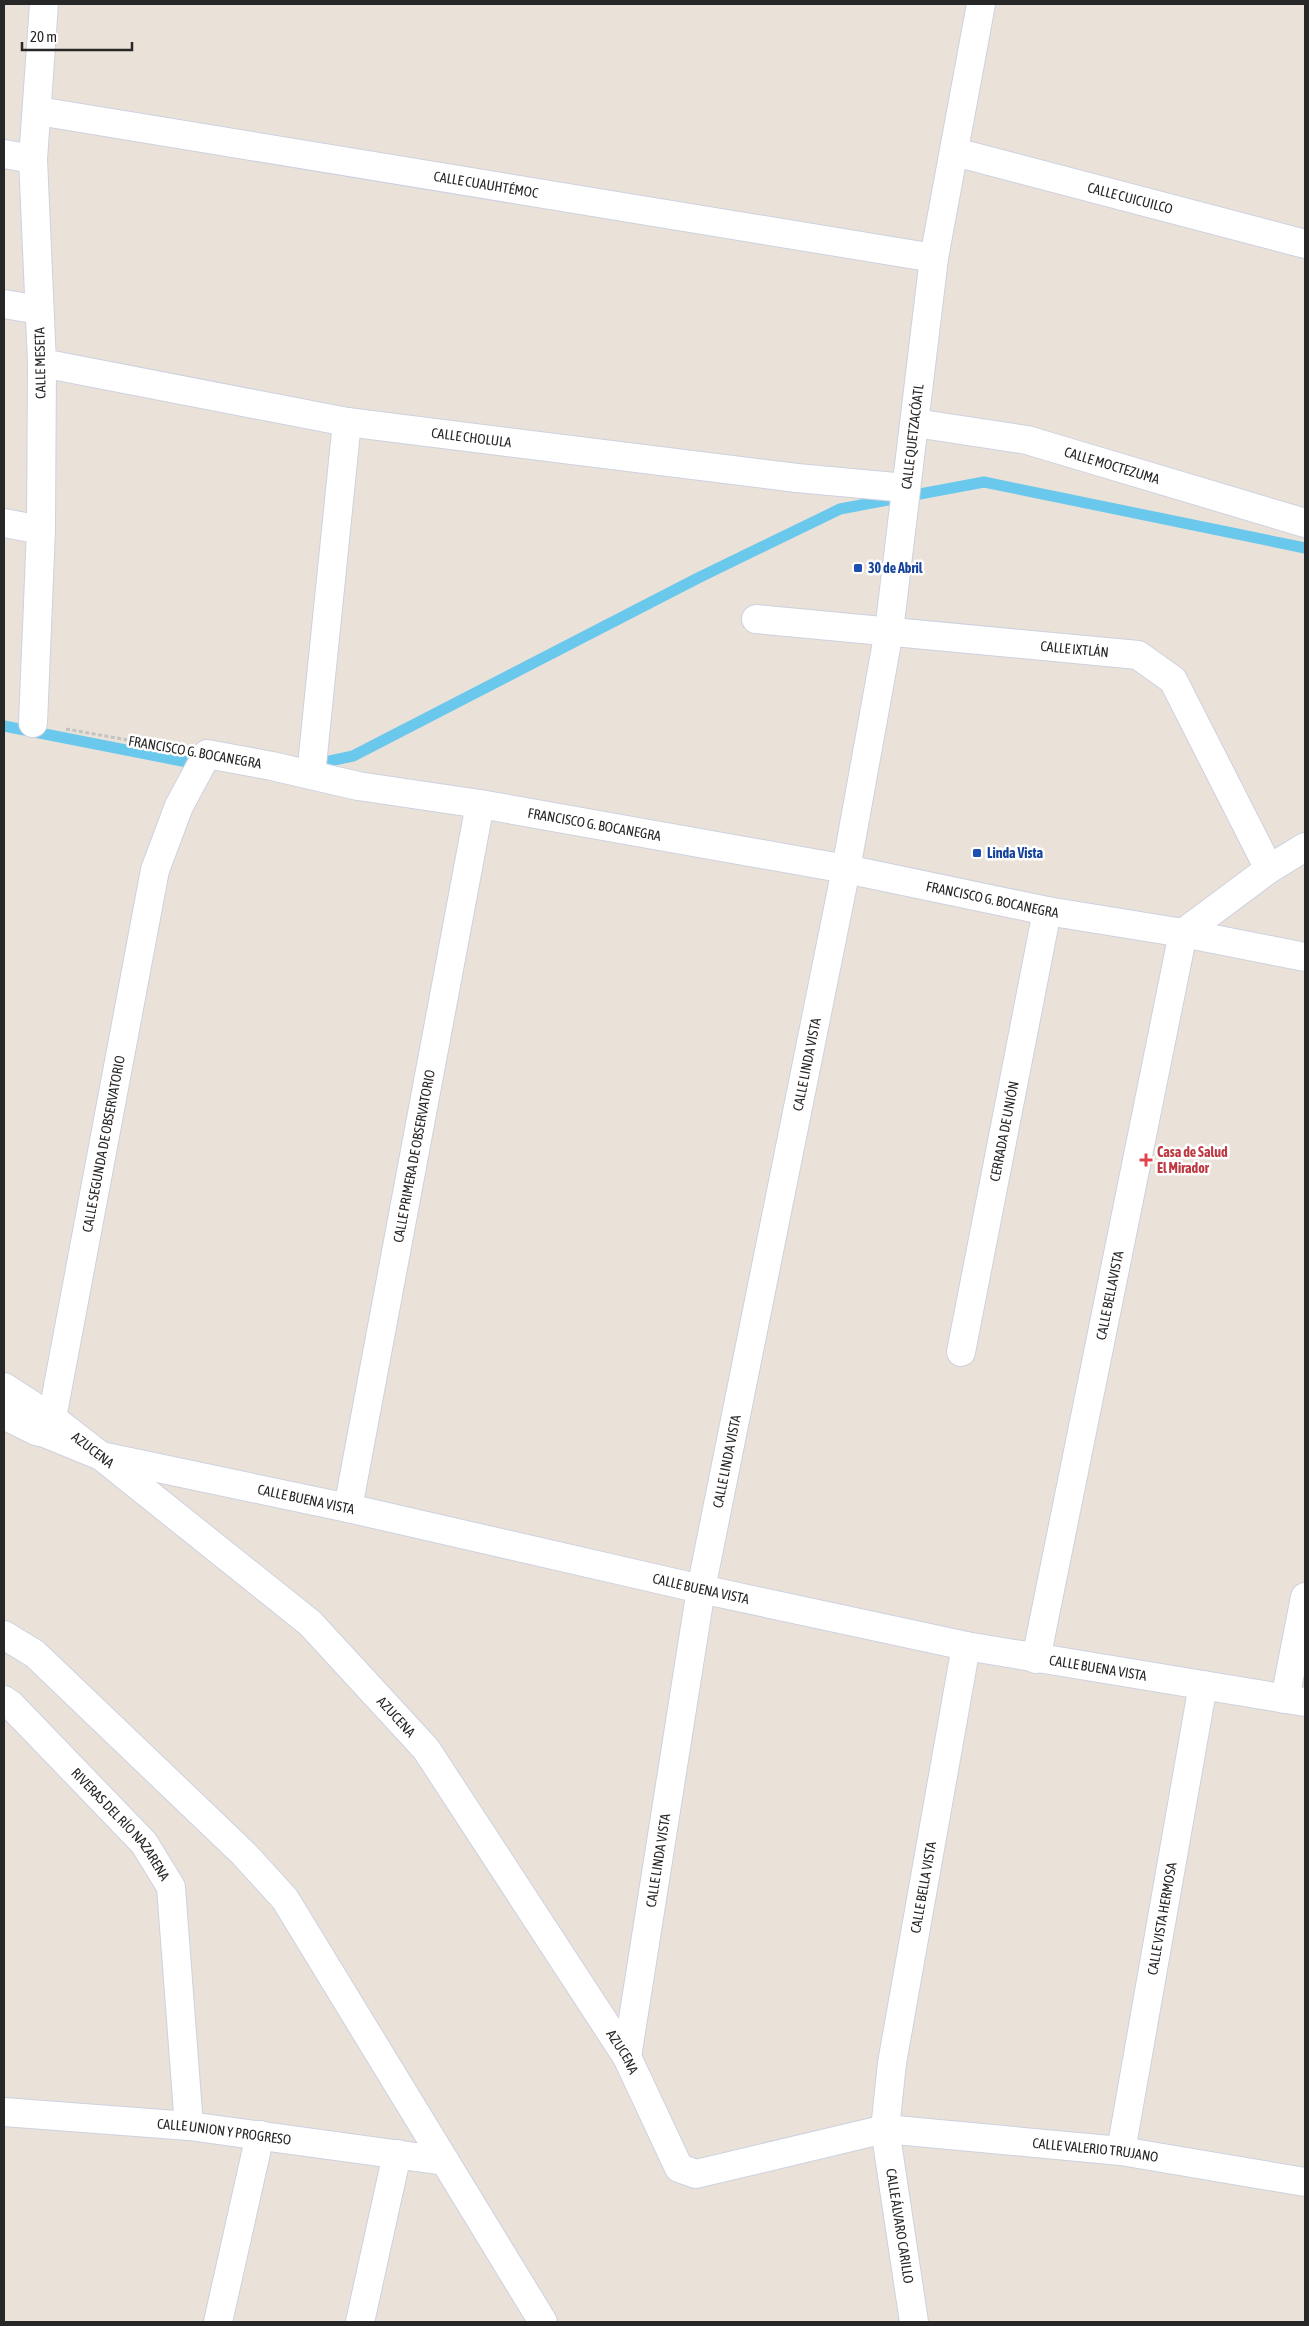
<svg xmlns="http://www.w3.org/2000/svg" width="1309" height="2326" viewBox="0 0 1309 2326" font-family="'Asap Condensed',sans-serif">
<style>
.lines{fill:none;stroke-linecap:round;stroke-linejoin:round}
.stream{stroke:#6ac8ed;stroke-width:11}
.minor-casing{stroke:#cdd1e0;stroke-width:30}
.path{stroke:#c3c3c3;stroke-width:3;stroke-dasharray:4 2.5;stroke-linecap:butt}
.minor{stroke:#fff;stroke-width:28}
.transit-dot{fill:#1a4fb4;stroke:#fff;stroke-width:2}
.health-dot{fill:#e0444e;stroke:#fff;stroke-width:2}
.labels{text-anchor:middle;stroke-width:5;stroke-linejoin:round;paint-order:stroke}
.street-label{font-size:14px;fill:#272727;stroke:#fff}
.transit-label{font-size:14px;font-weight:bold;fill:#164399;stroke:#fff;text-anchor:start}
.health-label{font-size:14px;font-weight:bold;fill:#be3a42;stroke:#fff;text-anchor:start}
</style>
<rect width="100%" height="100%" fill="#eae2d8"/>
<g class="lines">
<path class="stream" d="M4 726 202 765
M311 765 353 756 698 578 840 509 984 482 1305 548"/>
<g class="minor-casing">
<g id="minor">
<path id="s1" d="M38 111 934 258"/>
<path id="s2" d="M955 152 1305 244"/>
<path d="M4 154 33 159"/>
<path d="M4 304 39 310"/>
<path id="s3" d="M42 363 347 422 797 478 906 488"/>
<path id="s4" d="M915 423 1027 440 1305 523"/>
<path d="M4 523 41 530"/>
<path id="s5" d="M756 619 1138 655 1173 680 1269 869"/>
<path d="M33 723 41 530 42 363 33 159 44 4"/>
<path d="M311 775 347 422"/>
<path d="M1183 933 1269 869 1305 847"/>
<path id="s6" d="M961 1352 1047 911"/>
<path id="s7" d="M4 1387 52 1418 101 1456 310 1623 426 1749 627 2057 679 2168 696 2174 885 2129 1121 2151 1305 2182"/>
<path id="s8" d="M4 1415 36 1431 45 1433 101 1456 348 1508 701 1589 966 1646 1305 1702"/>
<path id="s9" d="M52 1418 155 870 179 806 207 754 272 766 358 786 480 804 846 869 1047 911 1183 933 1305 957"/>
<path id="s10" d="M348 1508 480 804"/>
<path d="M4 1635 35 1654 244 1854 285 1899 543 2322"/>
<path id="s11" d="M1036 1659 1183 933"/>
<path d="M1285 1699 1305 1597"/>
<path id="s12" d="M4 1700 11 1705 144 1843 171 1887 189 2126"/>
<path id="s13" d="M627 2057 701 1589 846 869 889 631 934 258 981 4"/>
<path id="s14" d="M4 2112 189 2126 445 2161"/>
<path id="s15" d="M1121 2151 1203 1685"/>
<path d="M218 2322 260 2135"/>
<path d="M360 2322 397 2154"/>
<path id="s16" d="M914 2322 885 2129 892 2063 966 1646"/>
</g>
</g>
<path class="path" d="M66 729 173 748"/>
<use href="#minor" class="minor"/>
</g>
<g class="transit-dot">
<rect x="853" y="563" width="10" height="10" rx="2.5"/>
<rect x="972" y="848" width="10" height="10" rx="2.5"/>
</g>
<path class="health-dot" d="M1143.5 1152.5h5v5h5v5h-5v5h-5v-5h-5v-5h5z"/>
<g class="labels">
<g class="street-label">
<text dy="5" stroke="none"><textPath href="#s1" startOffset="454">CALLE CUAUHTÉMOC</textPath></text>
<text dy="5" stroke="none"><textPath href="#s2" startOffset="181">CALLE CUICUILCO</textPath></text>
<text transform="translate(40 363) rotate(-91)" y="5">CALLE MESETA</text>
<text dy="5" stroke="none"><textPath href="#s13" startOffset="1646">CALLE QUETZACÓATL</textPath></text>
<text dy="5" stroke="none"><textPath href="#s3" startOffset="436">CALLE CHOLULA</textPath></text>
<text dy="5" stroke="none"><textPath href="#s4" startOffset="202">CALLE MOCTEZUMA</textPath></text>
<text dy="5" stroke="none"><textPath href="#s5" startOffset="320">CALLE IXTLÁN</textPath></text>
<text transform="translate(195 752) rotate(10)" y="5">FRANCISCO G. BOCANEGRA</text>
<text dy="5" stroke="none"><textPath href="#s9" startOffset="1079">FRANCISCO G. BOCANEGRA</textPath></text>
<text dy="5" stroke="none"><textPath href="#s9" startOffset="1484">FRANCISCO G. BOCANEGRA</textPath></text>
<text dy="5" stroke="none"><textPath href="#s13" startOffset="1009">CALLE LINDA VISTA</textPath></text>
<text dy="5" stroke="none"><textPath href="#s6" startOffset="225">CERRADA DE UNIÓN</textPath></text>
<text dy="5" stroke="none"><textPath href="#s9" startOffset="279">CALLE SEGUNDA DE OBSERVATORIO</textPath></text>
<text dy="5" stroke="none"><textPath href="#s10" startOffset="358">CALLE PRIMERA DE OBSERVATORIO</textPath></text>
<text dy="5" stroke="none"><textPath href="#s11" startOffset="371">CALLE BELLAVISTA</textPath></text>
<text dy="5" stroke="none"><textPath href="#s7" startOffset="109">AZUCENA</textPath></text>
<text dy="5" stroke="none"><textPath href="#s13" startOffset="604">CALLE LINDA VISTA</textPath></text>
<text dy="5" stroke="none"><textPath href="#s8" startOffset="315">CALLE BUENA VISTA</textPath></text>
<text dy="5" stroke="none"><textPath href="#s8" startOffset="720">CALLE BUENA VISTA</textPath></text>
<text dy="5" stroke="none"><textPath href="#s8" startOffset="1125">CALLE BUENA VISTA</textPath></text>
<text dy="5" stroke="none"><textPath href="#s7" startOffset="514">AZUCENA</textPath></text>
<text dy="5" stroke="none"><textPath href="#s12" startOffset="171">RIVERAS DEL RÍO NAZARENA</textPath></text>
<text dy="5" stroke="none"><textPath href="#s13" startOffset="199">CALLE LINDA VISTA</textPath></text>
<text dy="5" stroke="none"><textPath href="#s16" startOffset="440">CALLE BELLA VISTA</textPath></text>
<text dy="5" stroke="none"><textPath href="#s15" startOffset="236">CALLE VISTA HERMOSA</textPath></text>
<text dy="5" stroke="none"><textPath href="#s7" startOffset="919">AZUCENA</textPath></text>
<text dy="5" stroke="none"><textPath href="#s14" startOffset="221">CALLE UNION Y PROGRESO</textPath></text>
<text dy="5" stroke="none"><textPath href="#s7" startOffset="1472">CALLE VALERIO TRUJANO</textPath></text>
<text transform="translate(900 2226) rotate(81)" y="5">CALLE ÁLVARO CARILLO</text>
</g>
<g class="transit-label">
<text x="868" y="573">30 de Abril</text>
<text x="987" y="858">Linda Vista</text>
</g>
<g class="health-label">
<text x="1157" y="1157">Casa de Salud<tspan x="1157" dy="16">El Mirador</tspan></text>
</g>
</g>
<rect width="1309" height="2326" fill="none" stroke="#272727" stroke-width="10"/>
<path d="M22 42v8h110v-8" fill="none" stroke="#272727" stroke-width="2.5"/>
<text x="30" y="42" font-size="15" fill="#272727" stroke="#ffffff" stroke-width="4" paint-order="stroke">20 m</text>
</svg>
